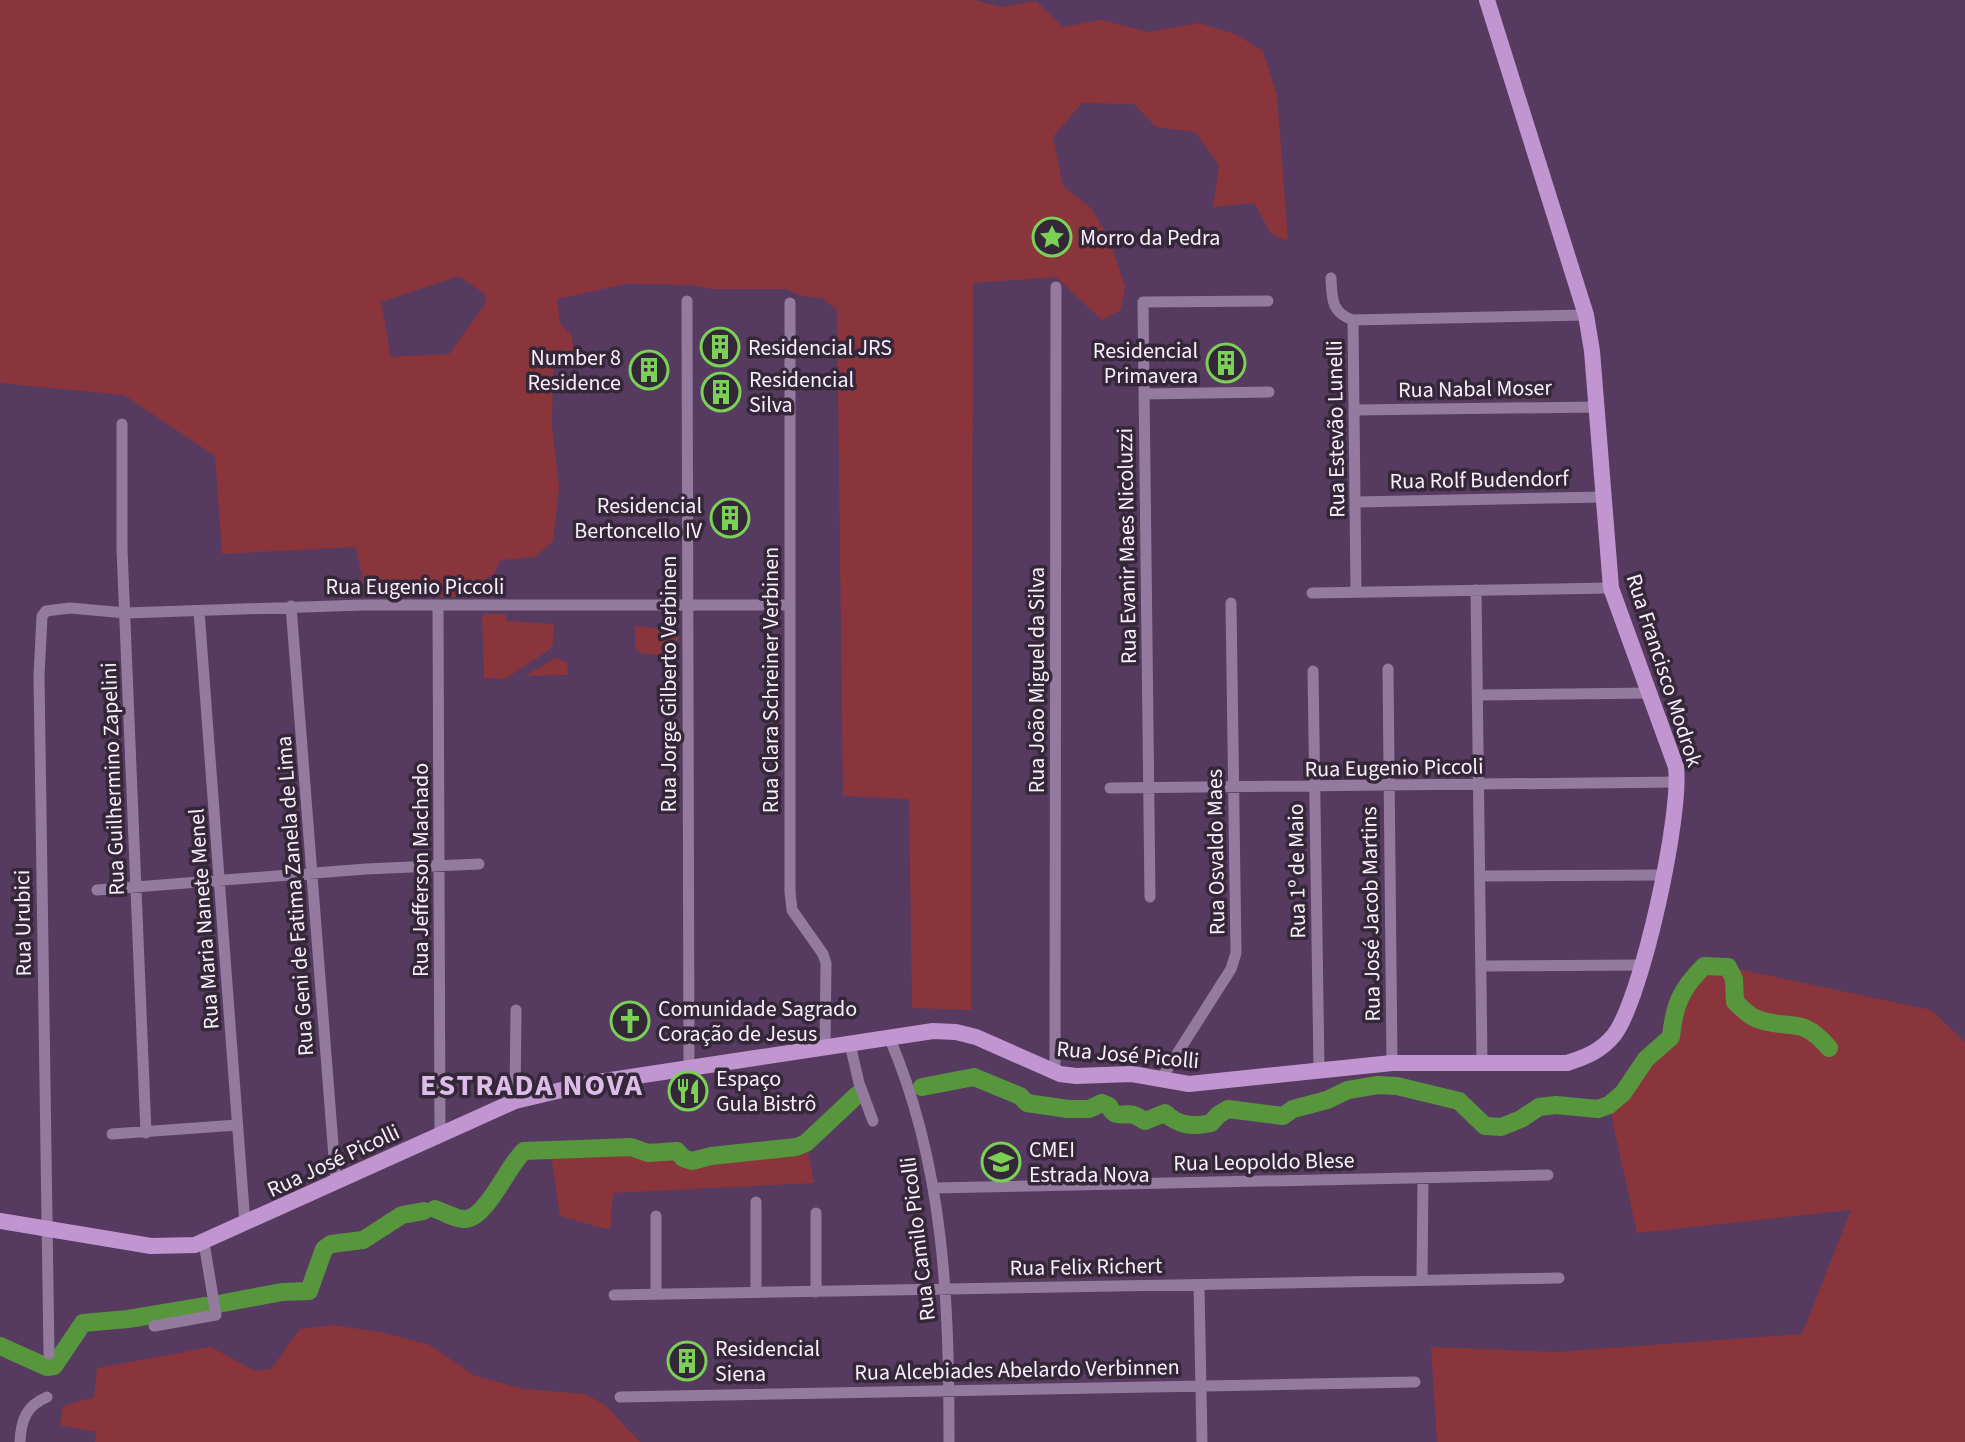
<svg xmlns="http://www.w3.org/2000/svg" width="1965" height="1442" viewBox="0 0 1965 1442" font-family="'Source Sans 3',sans-serif">
<style>
.green{fill:#8a353c;fill-rule:evenodd}
.lines{fill:none;stroke-linecap:round;stroke-linejoin:round}
.river{stroke:#58963e;stroke-width:18}
.street{stroke:#957a9f;stroke-width:11}
.secondary{stroke:#c196d0;stroke-width:16}
.labels{text-anchor:middle;stroke-width:7;stroke-linejoin:round;paint-order:stroke}
.poi-label{font-size:22px;fill:#f9effd;stroke:#342738;text-anchor:start}
.street-label{font-size:22px;fill:#f9effd;stroke:#342738}
.district-label{font-size:30px;font-weight:bold;letter-spacing:2px;fill:#debce9;stroke:#342738}
</style>
<rect width="100%" height="100%" fill="#563a5f"/>
<path class="green" d="M0 0H975L1000 7 1036 1 1063 27 1102 20 1147 32 1199 23 1235 34 1263 51 1277 96 1288 241 1272 235 1254 203 1213 207 1219 165 1195 132 1156 127 1134 104 1082 103 1053 137 1063 186 1091 208 1108 236 1125 287 1121 310 1102 320 1056 277 973 283 971 1010 912 1008 909 799 843 796 837 310 822 298 801 296 787 289H712L692 285 626 284 557 299 560 323 572 336 574 353 553 369 552 427 559 487 553 541 535 557 501 560 494 574 455 597H366L356 547 222 554 215 456 124 395 0 383ZM459 276 485 294 486 303 449 354 391 357 381 302Z
M482 614H506L507 621 554 624 553 643 549 650 505 679 484 678Z
M635 626 675 630 678 634 677 655 643 654 635 648Z
M555 658 567 662 568 675 525 676Z
M1704 966 1728 967 1931 1010 1965 1042V1442H1437L1431 1347 1557 1352 1802 1334 1851 1210 1637 1233 1609 1105 1623 1093 1646 1059 1671 1037C1675 1005 1681 989 1704 966Z
M806 1143 814 1183 613 1193 610 1230 560 1216 550 1148 631 1147 648 1153 677 1151 683 1158 693 1161 711 1156 777 1150Z
M333 1325 380 1332 430 1345 475 1376 524 1389 585 1394 605 1405 640 1442H95L96 1432 60 1425 63 1406 94 1397 97 1368 211 1347 255 1371 271 1369 300 1329Z"/>
<g class="lines">
<path class="river" d="M922 1087 974 1077 1020 1096 1027 1103 1068 1109H1089L1102 1103 1109 1106C1116 1120 1122 1112 1134 1115 1138 1116 1141 1119 1145 1121L1165 1113C1179 1126 1193 1127 1211 1123L1218 1115 1228 1109 1283 1116 1293 1109 1327 1100 1348 1090 1378 1085 1397 1086 1459 1101 1485 1126 1501 1127 1521 1119 1539 1107 1556 1105 1598 1109 1609 1105 1623 1093 1646 1059 1671 1037C1674 1005 1681 989 1704 966L1728 967 1734 979 1735 1002C1741 1007 1748 1015 1755 1018 1789 1032 1799 1013 1829 1048
M435 1209C444 1212 457 1220 466 1219 487 1217 508 1165 524 1151L631 1147 648 1153 677 1151 683 1158 692 1161 711 1156 796 1147 806 1143 857 1095
M218 1304 282 1292 309 1291 324 1249 331 1244 363 1240 402 1215 424 1211
M0 1346 47 1367 54 1366 83 1323 128 1319 206 1306"/>
<path class="street" d="M1331 278C1332 298 1331 313 1353 320L1356 591
M687 301 689 1068
M790 303V892L792 910 823 954 826 963 825 1047
M1353 320 1586 315
M1144 394 1269 392
M1355 410 1596 407
M122 424V549L146 1133
M1356 502 1603 497
M1476 590 1482 1062
M1312 593 1611 588
M291 606 336 1183
M438 607 440 1134
M199 611 245 1224
M1388 669 1392 1063
M1313 671 1319 1070
M1479 695 1651 693
M1110 788 1678 782
M1481 876 1663 875
M97 890 366 869 479 864
M1150 897 1143 302 1268 301
M1481 966 1642 965
M889 1037C945 1166 949 1304 949 1442
M850 1044 859 1083 873 1121
M1055 1073 1056 287
M1161 1079 1231 969 1236 953 1231 603
M515 1101 516 1010
M112 1134 237 1125
M934 1188 1548 1175
M816 1213V1292
M656 1216V1294
M1422 1280 1423 1178
M1199 1285 1202 1442
M756 1292V1202
M614 1295 1559 1278
M154 1326 216 1315 204 1243
M49 1354 39 676 42 616 46 611 70 608 126 613 363 605H790
M620 1397 1415 1382
M20 1442C21 1420 26 1406 47 1397"/>
<path class="secondary" d="M0 1221 151 1246 195 1245 515 1101 591 1083 933 1031 956 1032 976 1037 1060 1074 1076 1076 1132 1074 1189 1084 1392 1063H1567C1586 1057 1601 1051 1614 1035 1642 999 1682 814 1676 767L1611 588 1592 351 1586 315 1487 0"/>
</g>
<defs>
<g id="sight-ring" transform="scale(2)"><circle r="9.5" fill="#342738" stroke="#7ad156" stroke-width="1.5"/><path d="M0-6L1.8-2.2L6-1.7L2.9 1.2L3.7 5.4L0 3.3L-3.7 5.4L-2.9 1.2L-6-1.7L-1.8-2.2Z" fill="#7ad156"/></g>
<g id="building-ring" transform="scale(2)"><circle r="9.5" fill="#342738" stroke="#7ad156" stroke-width="1.5"/><path d="M-4-6H4V6H1V3H-1V6H-4ZM-2.5-4.3h1.7v1.8h-1.7ZM.8-4.3h1.7v1.8H.8ZM-2.5-1h1.7V.8h-1.7ZM.8-1h1.7V.8H.8Z" fill="#7ad156"/></g>
<g id="church-ring" transform="scale(2)"><circle r="9.5" fill="#342738" stroke="#7ad156" stroke-width="1.5"/><path d="M-1.2-6h2.4v3.5h3.3v2.4h-3.3V6h-2.4V-.1h-3.3v-2.4h3.3Z" fill="#7ad156"/></g>
<g id="restaurant-ring" transform="scale(2)"><circle r="9.5" fill="#342738" stroke="#7ad156" stroke-width="1.5"/><path d="M-5-6h1v4h1v-4h1v4h1v-4h1v5L-1.5 .5V6h-2V.5L-5-1ZM5-6V6H3V1.5H1.5Q1.5-4 5-6Z" fill="#7ad156"/></g>
<g id="school-ring" transform="scale(2)"><circle r="9.5" fill="#342738" stroke="#7ad156" stroke-width="1.5"/><path d="M0-5L7-2L0 1L-7-2ZM-4 1L0 2.5L4 1V4Q0 6-4 4Z" fill="#7ad156"/></g>
</defs>
<g fill-rule="evenodd">
<use href="#sight-ring" x="1052" y="237"/>
<use href="#building-ring" x="720" y="347"/>
<use href="#building-ring" x="1226" y="363"/>
<use href="#building-ring" x="649" y="370"/>
<use href="#building-ring" x="721" y="392"/>
<use href="#building-ring" x="730" y="518"/>
<use href="#church-ring" x="630" y="1021"/>
<use href="#restaurant-ring" x="688" y="1091"/>
<use href="#school-ring" x="1001" y="1162"/>
<use href="#building-ring" x="687" y="1361"/>
</g>
<g class="labels">
<g class="poi-label">
<text x="1080" y="245">Morro da Pedra</text>
<text x="748" y="355">Residencial JRS</text>
<text x="1198" y="358" text-anchor="end">Residencial<tspan x="1198" dy="25">Primavera</tspan></text>
<text x="621" y="365" text-anchor="end">Number 8<tspan x="621" dy="25">Residence</tspan></text>
<text x="749" y="387">Residencial<tspan x="749" dy="25">Silva</tspan></text>
<text x="702" y="513" text-anchor="end">Residencial<tspan x="702" dy="25">Bertoncello IV</tspan></text>
<text x="658" y="1016">Comunidade Sagrado<tspan x="658" dy="25">Coração de Jesus</tspan></text>
<text x="716" y="1086">Espaço<tspan x="716" dy="25">Gula Bistrô</tspan></text>
<text x="1029" y="1157">CMEI<tspan x="1029" dy="25">Estrada Nova</tspan></text>
<text x="715" y="1356">Residencial<tspan x="715" dy="25">Siena</tspan></text>
</g>
<g class="street-label">
<text transform="translate(1475 388) rotate(-1)" y="8">Rua Nabal Moser</text>
<text transform="translate(1335 429) rotate(-91)" y="8">Rua Estevão Lunelli</text>
<text transform="translate(1479 479) rotate(-1)" y="8">Rua Rolf Budendorf</text>
<text transform="translate(1126 546) rotate(-91)" y="8">Rua Evanir Maes Nicoluzzi</text>
<text x="415" y="594">Rua Eugenio Piccoli</text>
<text transform="translate(1665 670) rotate(72)" y="8">Rua Francisco Modrok</text>
<text transform="translate(770 680) rotate(-90)" y="8">Rua Clara Schreiner Verbinen</text>
<text transform="translate(1036 680) rotate(-90)" y="8">Rua João Miguel da Silva</text>
<text transform="translate(668 684) rotate(-90)" y="8">Rua Jorge Gilberto Verbinen</text>
<text transform="translate(1394 767) rotate(-1)" y="8">Rua Eugenio Piccoli</text>
<text transform="translate(112 779) rotate(-92)" y="8">Rua Guilhermino Zapelini</text>
<text transform="translate(1215 852) rotate(-91)" y="8">Rua Osvaldo Maes</text>
<text transform="translate(420 870) rotate(-90)" y="8">Rua Jefferson Machado</text>
<text transform="translate(1296 871) rotate(-91)" y="8">Rua 1º de Maio</text>
<text transform="translate(294 896) rotate(-94)" y="8">Rua Geni de Fatima Zanela de Lima</text>
<text transform="translate(1370 914) rotate(-91)" y="8">Rua José Jacob Martins</text>
<text transform="translate(203 919) rotate(-94)" y="8">Rua Maria Nanete Menel</text>
<text transform="translate(22 923) rotate(-91)" y="8">Rua Urubici</text>
<text transform="translate(1128 1054) rotate(5)" y="8">Rua José Picolli</text>
<text transform="translate(333 1160) rotate(-25)" y="8">Rua José Picolli</text>
<text transform="translate(1264 1161) rotate(-1)" y="8">Rua Leopoldo Blese</text>
<text transform="translate(917 1239) rotate(-97)" y="8">Rua Camilo Picolli</text>
<text transform="translate(1086 1266) rotate(-1)" y="8">Rua Felix Richert</text>
<text transform="translate(1017 1369) rotate(-1)" y="8">Rua Alcebiades Abelardo Verbinnen</text>
</g>
<g class="district-label">
<text x="532" y="1095">ESTRADA NOVA</text>
</g>
</g>
</svg>
